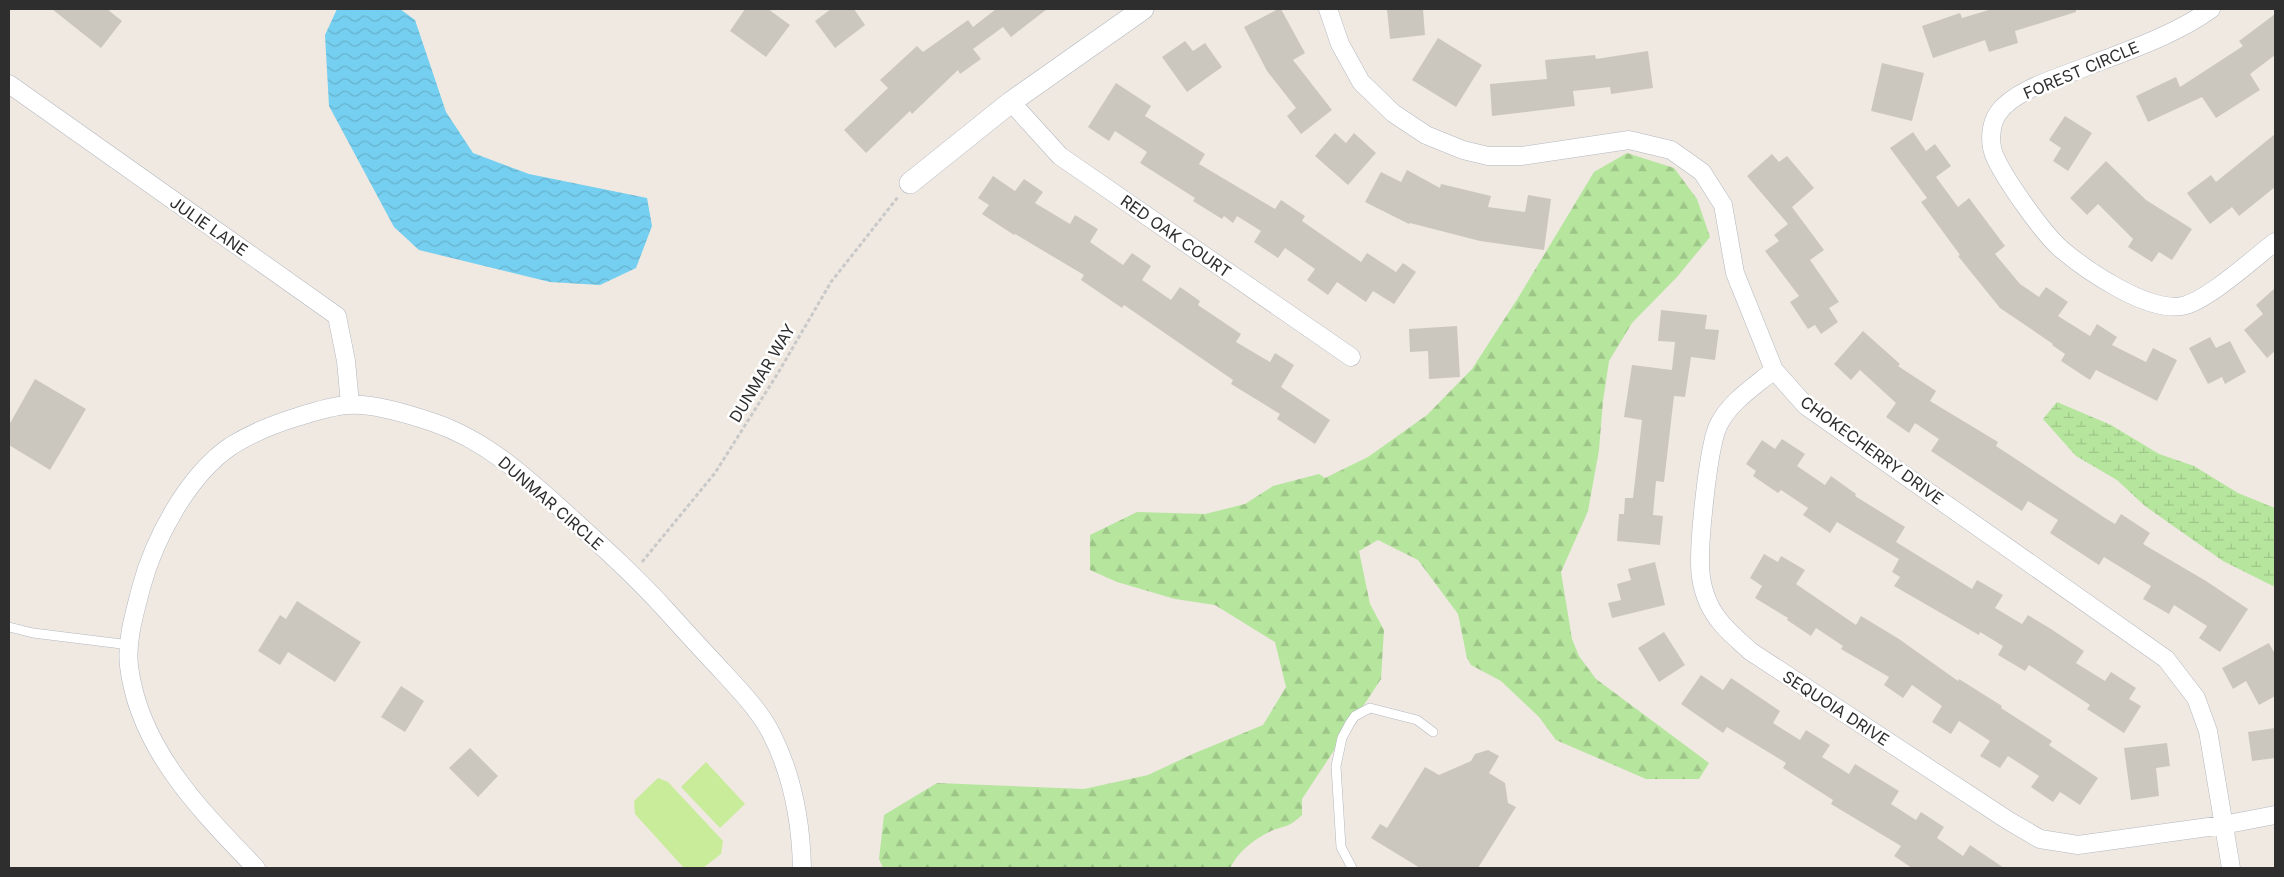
<svg xmlns="http://www.w3.org/2000/svg" width="2284" height="877" viewBox="0 0 2284 877" font-family="Inter,sans-serif">
<style>
.forest{fill:url(#forest-firs)}
.wetland{fill:url(#wetland-marsh)}
.pitch{fill:#c9ec9a}
.water{fill:url(#water-waves)}
.building{fill:#cbc7bf}
.lines{fill:none;stroke-linecap:round;stroke-linejoin:round}
.service-casing{stroke:#b4b7c1;stroke-width:10}
.minor-casing{stroke:#b4b7c1;stroke-width:19}
.tertiary-casing{stroke:#b4b7c1;stroke-width:22}
.path{stroke:#c9c9c9;stroke-width:3;stroke-dasharray:4 2.5;stroke-linecap:butt}
.service{stroke:#fff;stroke-width:9}
.minor{stroke:#fff;stroke-width:18}
.tertiary{stroke:#fff;stroke-width:21}
.labels{text-anchor:middle;stroke-width:5;stroke-linejoin:round;paint-order:stroke}
.street-label{font-size:16px;fill:#2e2e2e;stroke:#fff}
</style>
<defs>
<pattern id="forest-firs" width="22" height="20" patternUnits="userSpaceOnUse" patternTransform="scale(1.25)"><rect width="22" height="20" fill="#b6e59e"/><path d="M5 1l3.5 6h-7zM16 11l3.5 6h-7z" fill="#9dc588"/></pattern>
<pattern id="wetland-marsh" width="20" height="14" patternUnits="userSpaceOnUse" patternTransform="scale(1.25)"><rect width="20" height="14" fill="#b6e59e"/><path d="M1 5h8M5 5V1M11 12h8M15 12V8" fill="none" stroke="#9dc588"/></pattern>
<pattern id="water-waves" width="16" height="10" patternUnits="userSpaceOnUse" patternTransform="scale(1.25)"><rect width="16" height="10" fill="#75cff0"/><path d="M0 5q4-4 8 0t8 0" fill="none" stroke="#66b2ce"/></pattern>
</defs>
<rect width="100%" height="100%" fill="#efe9e1"/>
<path class="forest" d="M1627 153 1674 168 1697 199 1710 237 1677 277 1632 323 1609 361 1603 401 1599 450 1588 511 1561 572 1572 639 1579 656 1596 679 1709 763 1699 779H1646L1556 740 1539 717 1501 681 1471 665 1467 658 1458 614 1418 560 1378 540 1359 551 1370 604 1384 630 1381 679 1302 799V815C1288 828 1286 825 1271 831 1254 839 1238 852 1230 868H883L879 859 884 815 937 783 1084 789 1148 775 1195 753 1263 725 1286 687 1275 642 1215 605 1175 599 1117 582 1090 570V535L1137 512 1205 514 1245 504 1273 486 1319 474 1325 478 1368 457 1427 415 1472 369 1518 298 1594 172Z"/>
<path class="wetland" d="M2057 402 2111 425 2159 454 2194 466 2238 493 2275 508V585L2273 586 2223 561 2145 506 2117 480 2076 456 2043 419Z"/>
<path class="pitch" d="M706 762 745 804 720 828 681 787Z
M658 778 668 782 723 841 721 854 703 868H684L635 814 634 801Z"/>
<path class="water" d="M337 9H400L415 20 446 112 473 153 529 174 647 198 652 226 636 268 600 285 550 282 419 250 394 227 329 106 325 35Z"/>
<path class="building" d="M52 9H107L122 21 101 48Z
M745 9H768L790 25 766 57 730 31Z
M831 9H854L865 25 835 48 815 21Z
M996 9H1047L1011 37 1003 27 973 49 981 59 960 74 958 70 912 114 910 111 866 153 844 130 888 88 880 80 917 46 923 52 968 20 973 27Z
M1278 9H1281L1305 53 1293 60 1332 110 1301 134 1287 116 1296 108 1267 71 1244 27Z
M1387 9H1423L1425 35 1390 39Z
M1992 9H2076V12L2015 31 2018 43 1989 52 1985 40 1933 58 1922 26 1960 13 1962 18Z
M2275 14V55L2250 74 2260 90 2216 118 2202 97 2148 122 2136 96 2176 77 2180 87 2243 46 2239 41Z
M1438 38 1482 65 1456 107 1412 80Z
M1185 41 1193 51 1205 43 1222 67 1187 92 1162 57Z
M1648 51 1653 88 1611 94 1610 87 1573 91 1575 106 1492 116 1490 84 1547 79 1545 60 1595 55 1596 59Z
M1882 63 1924 73 1912 121 1871 111Z
M1116 83 1151 106 1145 116 1205 154 1199 164 1275 209 1281 200 1305 216 1302 221 1361 262 1367 253 1396 272 1403 263 1416 272 1394 304 1373 291 1366 302 1337 282 1328 295 1307 280 1315 269 1285 248 1278 258 1254 242 1261 231 1237 216 1233 223 1224 216 1222 219 1193 201 1195 198 1140 163 1147 152 1115 131 1109 141 1088 127Z
M2065 116 2092 133 2068 171 2053 161 2061 148 2049 140Z
M1913 132 1926 151 1935 144 1951 166 1936 177 1958 207 1969 198 2005 246 1995 254 2020 284 2039 297 2046 287 2068 302 2058 316 2090 336 2097 324 2117 337 2112 345 2146 362 2153 348 2177 360 2157 401 2096 370 2090 380 2061 361 2065 354 2052 345 2053 344 2000 308 1958 256 1960 255 1921 202 1927 198 1890 148Z
M1335 133 1346 143 1354 133 1376 153 1348 185 1315 156Z
M2275 134V187L2239 216 2232 207 2210 224 2187 193 2211 175 2216 182Z
M1772 154 1779 162 1787 156 1814 188 1792 207 1824 250 1810 260 1839 302 1829 308 1838 322 1821 334 1815 325 1808 329 1790 302 1799 296 1765 251 1779 241 1774 235 1788 224 1747 176Z
M2106 161 2146 200 2192 229 2172 260 2159 252 2152 262 2128 247 2133 239 2098 204 2087 215 2070 198Z
M1407 170 1440 188 1441 184 1491 196 1488 207 1525 212 1528 195 1551 199 1544 250 1480 241 1410 223 1409 224 1365 202 1381 172 1401 182Z
M993 176 1015 191 1024 179 1043 192 1035 203 1070 224 1075 215 1098 229 1090 242 1123 265 1132 253 1151 266 1142 280 1171 300 1180 287 1200 301 1198 305 1241 334 1236 342 1270 362 1275 353 1294 365 1281 387 1330 420 1315 444 1277 419 1280 414 1231 384 1233 380 1124 305 1122 308 1081 280 1084 275 1015 234 1014 235 982 214 989 205 978 198Z
M2275 288V351L2267 358 2244 330 2263 314 2256 305Z
M1661 310 1707 315 1705 329 1719 330 1715 360 1691 357 1685 397 1674 396 1664 482 1656 481 1653 515 1663 516 1660 545 1617 541 1619 514H1624L1625 498H1633L1642 420 1624 417 1632 365 1672 370 1675 342 1658 341Z
M1457 326 1460 377 1429 379 1428 351 1410 352 1409 329Z
M1863 331 1900 364 1898 366 1936 391 1930 401 1998 442 1996 446 2105 518 2115 524 2121 514 2150 533 2143 544 2206 581 2248 609 2220 652 2199 638 2207 626 2174 605 2169 614 2143 599 2151 586 2104 557 2099 565 2050 533 2058 520 2028 501 2022 511 1931 451 1939 439 1915 423 1909 433 1886 417 1896 403 1860 370 1851 380 1834 364Z
M2210 337 2216 348 2230 341 2246 372 2225 384 2222 377 2208 384 2189 348Z
M35 379 86 409 50 470 9 445V425Z
M1782 439 1805 454 1797 466 1825 485 1831 476 1856 494 1855 496 1905 527 1896 542 1972 589 1977 580 2003 595 1995 608 2022 624 2028 615 2051 629 2084 651 2076 663 2105 681 2111 672 2136 688 2129 699 2141 706 2124 733 2087 709 2090 705 2029 665 2025 671 1998 655 2003 646 1980 632 1979 635 1894 586 1900 577 1892 572 1899 559 1837 522 1830 533 1803 515 1808 508 1781 490 1778 493 1753 476 1756 471 1746 464 1762 440 1775 449Z
M1764 554 1778 562 1781 556 1805 570 1796 584 1856 625 1861 616 1899 639 1958 681 1959 679 2002 706 2001 708 2052 741 2049 745 2098 778 2080 805 2060 792 2053 802 2031 787 2039 776 2008 756 2000 768 1980 756 1990 741 1959 721 1951 734 1932 722 1942 706 1912 685 1903 698 1884 685 1889 677 1841 649 1843 646 1816 628 1811 636 1787 620 1788 618 1755 598 1762 586 1750 578Z
M1655 562 1665 605 1612 618 1608 603 1621 600 1617 584 1631 580 1628 569Z
M297 601 361 642 335 682 288 652 280 665 258 651 280 615 286 619Z
M1664 632 1685 665 1659 682 1638 648Z
M2269 643 2275 654V696L2259 705 2246 681 2233 689 2222 668Z
M1701 675 1723 690 1731 678 1780 711 1773 723 1800 740 1806 730 1830 745 1822 757 1849 774 1855 764 1899 791 1891 804 1916 820 1921 812 1944 827 1937 838 1963 856 1970 845 2004 868H1912L1894 856 1901 846 1831 804 1833 800 1783 768 1786 763 1727 727 1723 733 1681 704Z
M401 686 424 701 405 732 381 717Z
M2275 728V758L2252 761 2248 732Z
M2167 743 2170 766 2156 768 2159 796 2131 800 2124 748Z
M470 748 498 776 478 797 449 768Z
M1488 750 1499 756 1489 773 1505 783 1508 803 1516 807 1478 868H1420L1371 838 1380 824 1387 828 1425 767 1439 775 1471 761 1475 754Z"/>
<g class="lines">
<g class="service-casing">
<path id="service" d="M9 627 33 633 130 645
M1352 868 1341 847 1336 766 1342 738 1350 723 1355 716 1370 708 1417 720 1433 732"/>
</g>
<g class="minor-casing">
<path id="minor" d="M1328 9 1340 44 1361 82 1393 113 1426 135 1463 150 1488 156H1521L1629 140 1671 150 1702 172 1723 205 1735 273 1774 370 1806 406 2166 659 2196 698 2208 731 2231 868
M2211 9C2175 35 2129 50 2088 66 2061 77 2015 89 1998 113 1990 125 1989 144 1995 157 2006 181 2042 232 2061 249 2087 271 2147 312 2182 306 2206 302 2254 258 2275 242
M9 84 337 316 346 361 350 404
M1011 102 1060 156 1351 357
M1774 370C1755 386 1729 402 1718 426 1708 448 1697 552 1701 577 1702 585 1705 595 1708 602 1717 623 1734 636 1750 651L2009 821 2040 839 2078 845 2223 825 2275 815
M256 868C201 811 139 749 129 666 126 640 135 612 141 588 154 539 188 475 231 446 252 433 274 424 297 417 313 412 331 406 348 405 373 403 408 414 432 422 487 440 529 480 571 518 604 548 636 577 666 610 685 631 704 652 724 673 741 692 760 711 772 735 793 777 801 822 802 868"/>
</g>
<g class="tertiary-casing">
<path id="tertiary" d="M910 183 1011 102 1143 9"/>
</g>
<path class="path" d="M642 562 715 473 778 373 831 282 898 197"/>
<use href="#service" class="service"/>
<use href="#minor" class="minor"/>
<use href="#tertiary" class="tertiary"/>
</g>
<g class="labels">
<g class="street-label">
<text transform="translate(2081 70) rotate(-23)" y="6">FOREST CIRCLE</text>
<text transform="translate(209 226) rotate(35)" y="6">JULIE LANE</text>
<text transform="translate(1176 236) rotate(35)" y="6">RED OAK COURT</text>
<text transform="translate(762 373) rotate(-59)" y="6">DUNMAR WAY</text>
<text transform="translate(1872 450) rotate(36)" y="6">CHOKECHERRY DRIVE</text>
<text transform="translate(551 503) rotate(41)" y="6">DUNMAR CIRCLE</text>
<text transform="translate(1836 708) rotate(33)" y="6">SEQUOIA DRIVE</text>
</g>
</g>
<rect width="2284" height="877" fill="none" stroke="#2e2e2e" stroke-width="20"/>
</svg>
